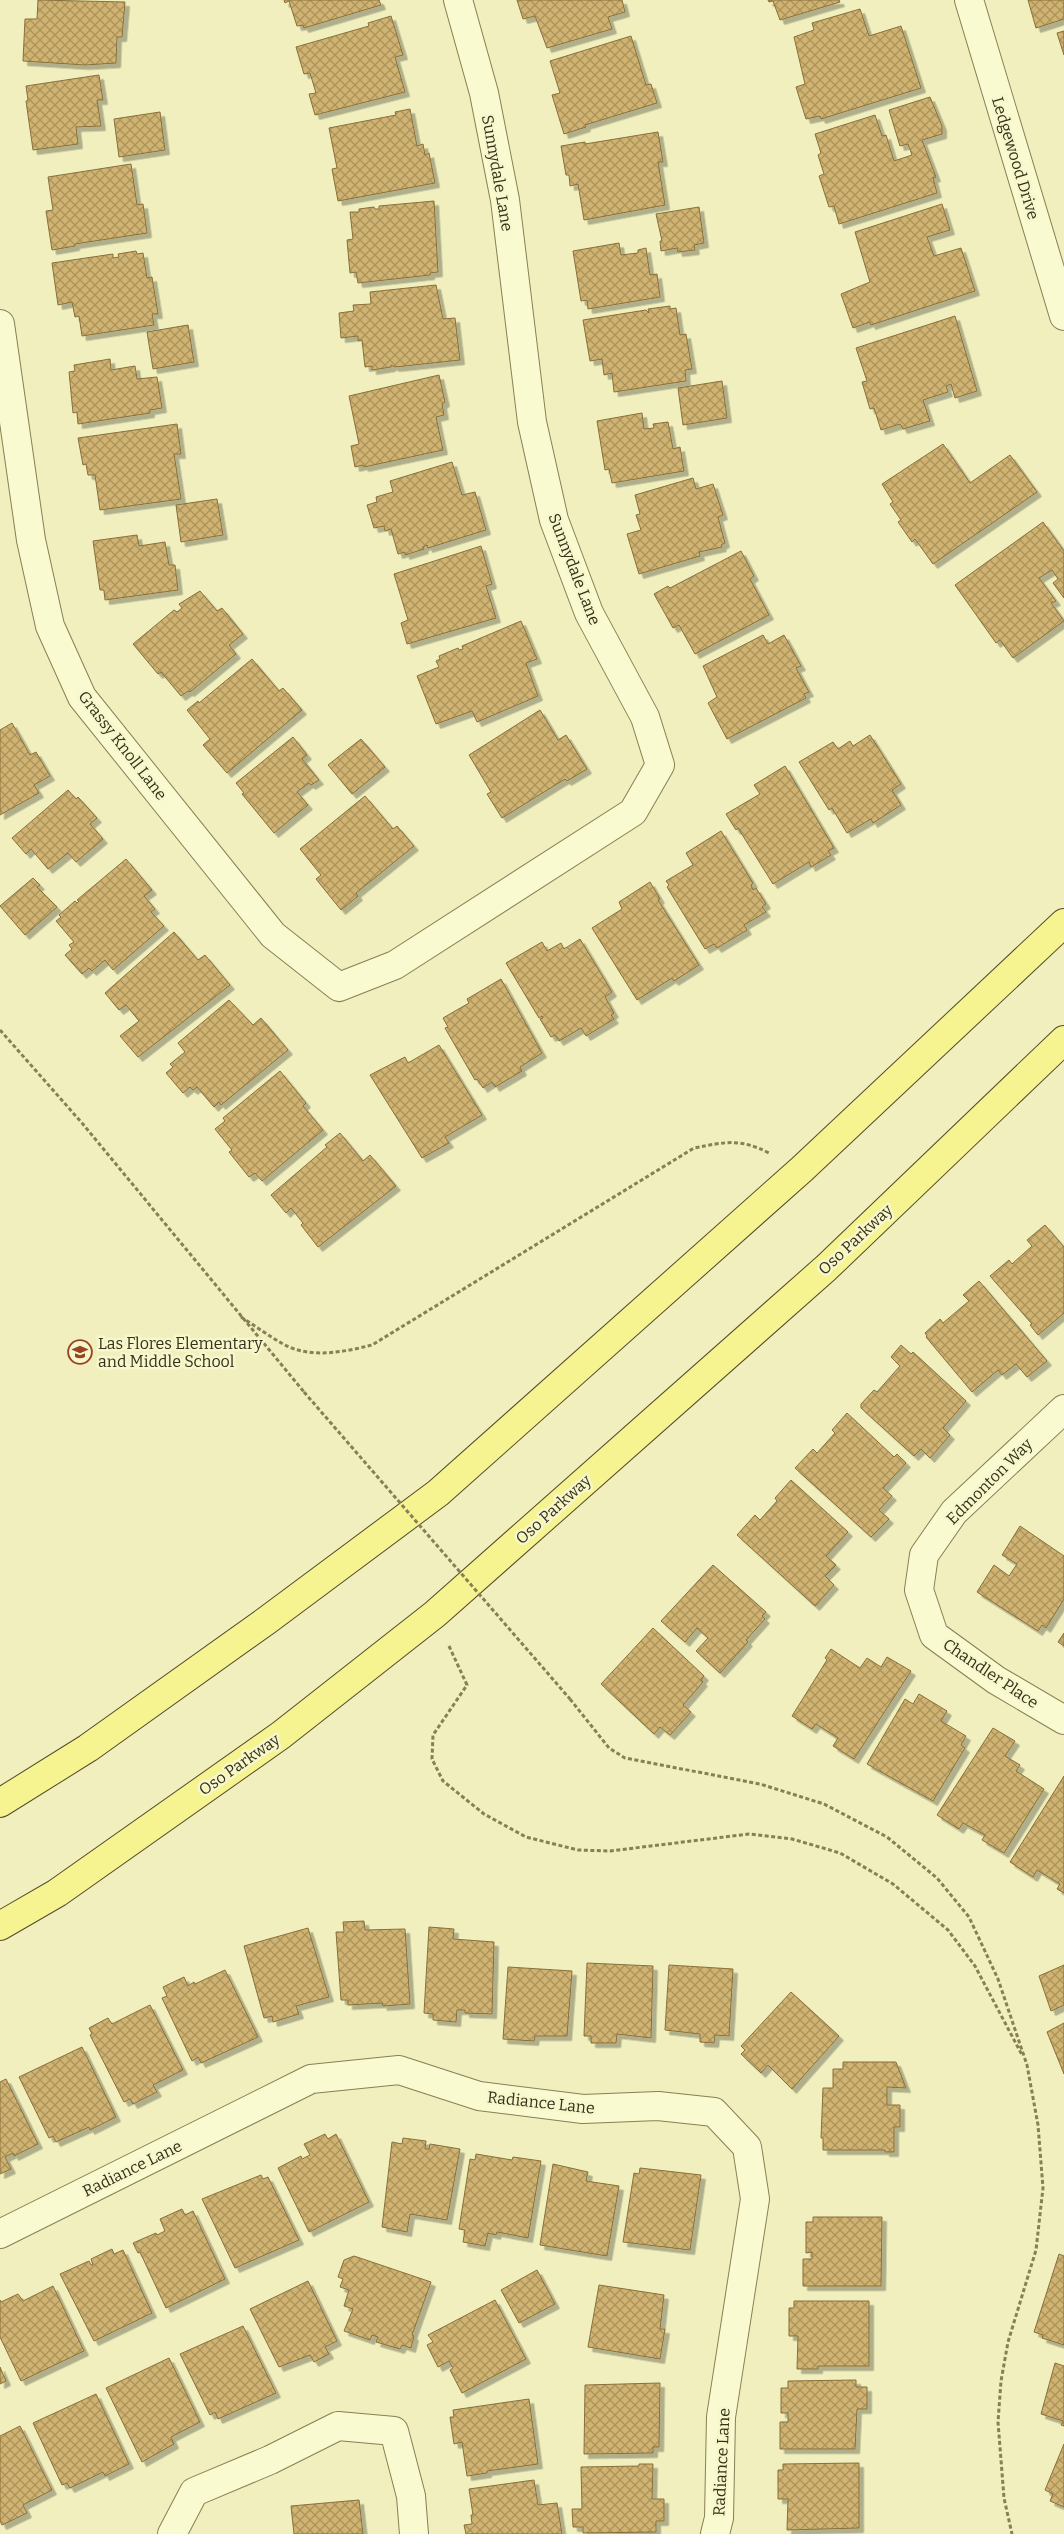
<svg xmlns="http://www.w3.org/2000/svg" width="1064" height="2534" viewBox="0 0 1064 2534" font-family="Bitter,serif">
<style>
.building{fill:url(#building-cross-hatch);stroke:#886f3a;filter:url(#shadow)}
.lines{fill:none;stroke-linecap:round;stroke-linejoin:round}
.street-casing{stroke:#887f55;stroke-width:30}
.primary-casing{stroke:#554a2a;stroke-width:30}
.path{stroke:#887f55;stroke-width:3;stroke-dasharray:4 2.5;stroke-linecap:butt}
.street{stroke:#fafad0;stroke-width:28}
.primary{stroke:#f6f391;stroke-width:28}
.path-bridge{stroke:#887f55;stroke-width:3;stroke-dasharray:4 2.5;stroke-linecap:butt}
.labels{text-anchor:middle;stroke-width:5;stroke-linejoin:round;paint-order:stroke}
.street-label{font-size:16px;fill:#36301b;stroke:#f7f7cc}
.poi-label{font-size:16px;fill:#36301b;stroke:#f7f7cc;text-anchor:start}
</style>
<defs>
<pattern id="building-cross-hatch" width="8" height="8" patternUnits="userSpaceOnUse" patternTransform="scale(1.25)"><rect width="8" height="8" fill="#d0b370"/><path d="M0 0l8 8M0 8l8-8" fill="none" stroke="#aa925b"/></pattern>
<filter id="shadow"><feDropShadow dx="4.5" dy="4.5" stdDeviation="0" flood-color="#0004"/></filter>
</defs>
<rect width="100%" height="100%" fill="#f0efbd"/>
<path class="building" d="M38 0 125 2 122 37H117L116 63 85 65 23 61 25 19H37Z
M284 0H379L381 5 304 28 303 25 297 26 289 1 285 3Z
M517 0H622L625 12 608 17 612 29 547 48 535 16 523 19Z
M768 0H839L840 2 780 20 773 1 769 2Z
M1028 0H1064V19L1036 28Z
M860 9 869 36 901 26 921 88 821 119 820 116 806 119 796 87 805 84 794 37 814 30 812 23Z
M391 16 403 55 395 57 405 92 315 115 309 94 316 93 310 73 304 74 296 47 369 26 368 23Z
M1064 31V55L1057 33Z
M631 36 646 85 651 84 657 103 585 125 586 127 564 134 552 95 560 93 550 61Z
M99 75 103 100H97L101 126 76 127 78 144 33 150 26 101 28 100 26 86Z
M930 97 942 126V134L922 140 936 177 933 178 937 193 839 224 834 206 829 207 819 176 824 174 818 155 821 153 815 134 875 115 882 136 886 135 894 161 912 155 908 144 900 146 889 110Z
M410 109 417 146 423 144 425 155 429 153 435 183 338 201 332 169 337 168 329 128 396 115 395 112Z
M160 112 165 150 119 157 114 119Z
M658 132 663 162H658L665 205 584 220 578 184 570 186 569 175H566L561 146 585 142V144Z
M131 164 137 205 143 204 147 233 75 244V246L52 250 46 211 53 210 48 177Z
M434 201 438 272 430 273V275L358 283 356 272 350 273 347 240 353 239 350 212H359V209L374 207 375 209H379V206Z
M942 204 950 230 927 237 934 256 961 248 975 291 871 325 870 322 853 328 841 294 870 282 855 232Z
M699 207 704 243 694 245 695 250 678 252 677 248 661 251 660 241H662L656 214Z
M619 243 621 255 638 253V250L646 248 650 275 657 274 660 297 588 309 587 300 581 301 573 251Z
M136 251 137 254 143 253 147 278 152 277 158 314H152L154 325 82 336 79 316 75 317 72 302 58 305 52 263 113 254V258L119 257 118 254Z
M436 285 443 319 455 318 460 360 395 367 391 365V367L372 370V366L365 367 362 340 358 341V336L341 338 339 313 354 311 353 305 371 304 370 292Z
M670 306V309L676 308 680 335 686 334 692 369 685 370 686 381 614 392 612 373 604 375 602 359 590 361 583 320 646 310 649 313 648 309Z
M955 316 977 391 955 398 951 384 946 386 948 392 923 400 930 421 903 429 900 424 881 430 874 408 870 409 862 382 867 381 856 348Z
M188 325 194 362 153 369 147 332Z
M110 359 111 370 135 366 137 379 157 377 162 408 150 410V413L78 424 77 412 73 413 69 372 75 371 74 365Z
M439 375 445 402 442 404 444 415 436 417 443 450 364 467 363 465 355 467 351 446 359 444 349 396Z
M722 381 727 418 683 425 678 388Z
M642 413 644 429 654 428 653 424 668 422 673 449 680 447 684 471 612 483 609 469 605 470 597 421Z
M177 424 181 454H174L181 499 100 510 95 475H88L86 464 83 465 78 438Z
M943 444 970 483 1010 455 1037 492 933 564 915 539 912 542 898 522 901 520 890 504 893 502 882 484Z
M452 462 462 495 475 492 486 530 428 548 427 545 423 547 424 549 405 555V552L398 554 391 529 385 531 384 526 374 528 367 505 377 502 376 497 393 492 390 481Z
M693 478 696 489 713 484 723 515 718 517 725 543 721 545 722 547 699 552 700 556 639 574 627 534 641 530 636 515 640 514 635 495Z
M217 499 223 535 181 542 176 505Z
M1043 522 1064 551V598L1053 583 1058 579 1052 570 1039 578 1056 601 1051 603 1064 621 1013 658 1000 640 996 643 955 585Z
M137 535 139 546 165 542 169 565H175L178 590 105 600 104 590H100L93 541Z
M481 546 492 584 486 586 496 618 407 644 401 623 408 620 394 574Z
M741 551 754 576 750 579 769 615 695 654 679 625 673 628 654 594 668 586 670 588Z
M200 591 217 611 222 608 243 634 229 645 236 654 190 692 188 691 181 696 161 672 158 674 133 644 174 610 177 612 182 608 179 604Z
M521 621 537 659 526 663 538 696 477 722 472 711 436 724 417 676 439 667 436 661 440 659 439 656 458 648 459 650 463 649 462 646Z
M763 635 768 644 784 635 801 666 796 668 809 692 804 694 806 698 727 739 708 703 717 697 703 666Z
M252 659 279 691 283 688 302 710 227 773 203 745 210 739 187 710 198 701 199 703Z
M540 710 558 740 566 735 587 769 567 781 565 779 502 818 487 794 491 792 469 755Z
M12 723 30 755 36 752 50 776 34 785 39 793 0 815V730Z
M870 735 901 784 892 790 901 805 873 823 871 819 847 833 832 808 829 810 799 762 833 742 838 749 850 741 853 746Z
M293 737 307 755 302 759 319 780 311 785 309 783 297 792 308 805 274 833 242 794 244 793 236 783Z
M361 739 385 767 352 794 328 765Z
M785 766 834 848 828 851 831 855 811 867 809 862 773 884 738 828 736 830 726 814 760 794 754 785Z
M68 790 76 799 78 797 97 818 90 824 103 839 76 862 68 853 48 869 31 849 26 854 12 838Z
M365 796 393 829 397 826 414 846 356 893 358 896 341 910 316 879 321 875 300 849Z
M721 831 753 883 751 885 753 890 756 888 766 904 762 907 766 912 744 925 747 930 717 948 714 944 705 949 667 887 669 885 666 881 693 865 686 853Z
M126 859 152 890 144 896 155 909 151 912 164 926 113 970 105 960 92 971 89 968 82 974 65 955 72 949 69 945 74 942 56 921 61 917 59 915 75 901 77 903 79 901 77 900Z
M33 878 40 885 37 887 57 907 25 935 0 906Z
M650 882 660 899 658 900 699 965 674 981 672 978 637 1000 592 928 622 909 619 902Z
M174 932 198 960 205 955 230 985 138 1057 120 1036 139 1021 126 1005 119 1010 105 993Z
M580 939 612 992 605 997 614 1013 611 1015 614 1019 586 1036 581 1028 559 1041 555 1035 551 1037 540 1019 543 1018 542 1016 539 1018 506 963 542 942 547 951 561 943 564 949Z
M501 979 542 1053 520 1067 522 1071 495 1087 492 1082 483 1088 477 1079 475 1080 445 1028 448 1027 443 1018 469 1003 467 999Z
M229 1000 253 1025 261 1018 288 1050 221 1105 219 1102 214 1107 197 1087 193 1090 190 1087 183 1093 166 1073 173 1067 170 1064 185 1052 178 1043Z
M439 1045 482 1115 445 1137 449 1143 422 1158 370 1075 405 1057 408 1063Z
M280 1071 306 1103 303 1106 323 1130 262 1181 255 1173 249 1177 229 1152 232 1150 215 1129 225 1121 223 1118Z
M340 1133 363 1161 370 1155 396 1186 318 1247 301 1225 303 1223 291 1208 286 1213 271 1195 327 1147 325 1145Z
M1045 1225 1064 1247V1313L1038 1335 1030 1325 1032 1324 990 1276 1009 1260 1012 1264 1032 1246 1027 1240Z
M979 1281 1047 1361 1027 1377 1016 1364 1002 1375 998 1370 972 1392 926 1337 927 1336 925 1333 940 1319 943 1323 969 1301 963 1295Z
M901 1345 911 1354 913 1352 966 1401 943 1428 950 1435 930 1458 921 1449 914 1456 861 1408V1404L874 1390 877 1392 900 1366 891 1357Z
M847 1413 894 1457 897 1454 906 1463 883 1488 892 1496 879 1510 889 1519 871 1537 795 1468 813 1449 817 1453 835 1433 832 1430Z
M791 1480 848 1532 826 1556 836 1565 825 1576 834 1585 815 1606 737 1535 755 1515 760 1520 777 1501 775 1498Z
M1020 1526 1064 1556V1599L1046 1628 1042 1625 1038 1631 977 1592 994 1565 1009 1576 1017 1564 1002 1555Z
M713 1565 766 1612 762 1616 765 1619 746 1640 748 1642 720 1673 696 1651 708 1638 697 1628 685 1642 661 1621Z
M653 1628 704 1676 701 1680 703 1682 683 1705 691 1712 670 1735 660 1727 654 1734 601 1684Z
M1064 1633V1646L1058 1642Z
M831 1649 860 1668 867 1658 881 1667 887 1657 911 1671 854 1759 833 1746 838 1738 816 1724 812 1729 792 1716 827 1660 825 1658Z
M919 1694 947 1711 941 1721 966 1736 961 1745 965 1748 933 1801 867 1764 905 1699 913 1704Z
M993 1728 1015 1741 1005 1756 1020 1765 1016 1771 1044 1789 1004 1853 982 1840 985 1835 963 1823 959 1829 937 1815Z
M1064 1776V1893L1057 1889 1060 1884 1037 1870 1033 1877 1010 1862Z
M364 1921 365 1930 405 1929 410 2004 383 2006 382 2003 348 2005V2000H341L336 1932H344L343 1922Z
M429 1927 454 1929 453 1939 494 1942 492 2014 465 2013V2010H457L456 2022 433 2020V2014L424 2013Z
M308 1928 329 1997 296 2006 299 2014 273 2022 272 2016 264 2018 244 1946Z
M587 1963 653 1966 651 2038 617 2034 616 2043H591V2036H584Z
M669 1965 733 1969 729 2036 715 2035 714 2043 700 2042V2034L665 2030Z
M1064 1965V2005L1051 2011 1039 1976Z
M508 1967 572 1971 567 2036H535L534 2041 503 2039Z
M225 1970 258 2037 201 2063 198 2057 192 2061 162 1998 167 1996 163 1987 184 1977 188 1986 194 1982 195 1984Z
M791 1992 839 2036 792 2089 768 2065 761 2073 741 2054 745 2050 741 2046Z
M150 2005 183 2070 153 2085 157 2092 133 2104 130 2099 124 2102 90 2035 92 2034 89 2028 108 2018 112 2024Z
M1064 2023V2074L1047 2032Z
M82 2047 116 2117 90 2130 89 2127 56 2142 53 2136 49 2138 19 2077Z
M843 2062H896L906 2088 887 2087V2105H900V2127H894V2152H885V2150H823V2138H821L823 2088H833V2069H843Z
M6 2079 38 2144 14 2156 13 2153 5 2157 11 2169 0 2174V2082Z
M325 2134 328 2139 336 2134 369 2202 309 2232 278 2168 301 2156 302 2159 310 2155 304 2144Z
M403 2138 426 2141 425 2149H429L430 2144 460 2149 447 2220 410 2214 407 2232 382 2227 392 2142 402 2144Z
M476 2154 512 2160 513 2157 541 2161 528 2238 497 2232 496 2235 488 2233 485 2246 463 2242 465 2230 459 2229 470 2159 475 2160Z
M553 2164 588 2172 586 2181 619 2186 607 2256 540 2245Z
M640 2168 701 2175 690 2250 623 2242 634 2173 639 2174Z
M261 2175 263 2179 268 2177 299 2240 235 2268 202 2199Z
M182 2209 185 2215 193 2211 225 2279 166 2308 140 2252 138 2253 133 2243 156 2233 157 2235 165 2231 160 2219Z
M813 2217H882L881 2286H803V2259H812V2252L806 2253V2222H813Z
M112 2249 114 2254 123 2250 152 2313 94 2341 60 2274 89 2261 91 2265H93L91 2259Z
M1059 2254 1064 2256V2345L1042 2338 1043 2335 1034 2332Z
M354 2256 431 2282 412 2335 414 2336 411 2348 402 2345 400 2349 376 2342 378 2337 372 2335 370 2340 344 2331 353 2309 344 2306 349 2290 340 2287 343 2279 338 2277 344 2260Z
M537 2270 555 2304 519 2323 501 2290Z
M308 2281 337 2341 325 2347 329 2354 314 2362 310 2355 279 2367 250 2309Z
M599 2285 664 2295 660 2329H665L660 2359 588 2347Z
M53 2286 84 2351 21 2381 0 2337V2300L1 2302 18 2294 23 2301Z
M495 2300 526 2359 462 2393 450 2370 453 2368 449 2361 438 2367 427 2345 433 2342 428 2335Z
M794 2301H869V2366H818V2369H797L798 2336H789V2308H794Z
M243 2326 276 2393 218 2419 215 2412 210 2415 180 2354Z
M169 2358 200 2422 171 2437 174 2444 142 2462 106 2388Z
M1055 2363 1064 2366V2426L1061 2425 1063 2421 1041 2414Z
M0 2367 6 2381 0 2384Z
M856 2380V2387H867V2409H857L855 2449H780V2422H788V2413H781V2388H788V2381Z
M660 2383 659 2447H653V2453L584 2454 585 2385Z
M96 2394 129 2464 105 2476 103 2472 70 2488 67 2483 62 2485 33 2423Z
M529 2399 538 2464 487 2471V2473L467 2476 462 2442 454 2444 450 2417H454L453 2410Z
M20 2426 52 2490 23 2505 27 2513 2 2525 0 2521V2436Z
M1064 2444V2507L1050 2501 1053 2494 1045 2490Z
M859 2463V2528L787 2530 788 2499H778V2470H783V2464Z
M639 2464H653L652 2499H664V2521H656V2532L583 2533V2527H573L572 2509H582L581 2467 639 2466Z
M534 2480 538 2505 557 2503 562 2534H466L464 2525 472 2524 471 2515H473L469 2489Z
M359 2500 363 2534H294L291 2506Z"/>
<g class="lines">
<g class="street-casing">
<path id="street" d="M969 0 1064 316
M0 324 31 540 50 626 82 697 273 935 339 987 395 965 633 812 660 765 645 717 589 613 554 520 532 422 505 200 484 93 458 0
M1064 1409 954 1512 924 1555 919 1590 934 1635 996 1680 1064 1720
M0 2234 311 2079 399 2070 479 2096 583 2109 658 2106 714 2112 747 2147 755 2199 721 2417 719 2518 715 2534
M172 2534 194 2492 270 2460 338 2426 394 2431 411 2496 414 2534"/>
</g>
<g class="primary-casing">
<path id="primary" d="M0 1803 88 1748 266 1621 438 1493 802 1169 1064 923
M0 1926 57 1893 281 1735 435 1614 826 1268 1064 1040"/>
</g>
<path class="path" d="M0 1030 82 1123 304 1392
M241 1317C255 1326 269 1336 283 1344 310 1359 344 1352 372 1345L694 1148C725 1142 740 1138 769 1153
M449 1646 467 1685 433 1735 432 1759 443 1781 484 1814 526 1837 578 1850 610 1851 749 1834 792 1839 840 1853 893 1884 948 1930 975 1966 1022 2055
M570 1699 609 1748 625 1758 760 1784 824 1804 887 1837 937 1878 969 1917 998 1979 1027 2065 1038 2125 1043 2188 1036 2250 1008 2342 1001 2381 998 2422 1004 2498 1012 2534"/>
<use href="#street" class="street"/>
<use href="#primary" class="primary"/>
<path class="path-bridge" d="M304 1392 570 1699"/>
</g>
<defs>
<g id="school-ring" transform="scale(1.25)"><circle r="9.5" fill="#f7f7cc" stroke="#994423" stroke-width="1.5"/><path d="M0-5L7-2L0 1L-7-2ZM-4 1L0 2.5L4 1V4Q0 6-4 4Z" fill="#994423"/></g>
</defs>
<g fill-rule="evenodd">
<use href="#school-ring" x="80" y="1352"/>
</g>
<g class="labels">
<g class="street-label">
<text transform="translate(1016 158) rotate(73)" y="6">Ledgewood Drive</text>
<text transform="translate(498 173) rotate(80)" y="6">Sunnydale Lane</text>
<text transform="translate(575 569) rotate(69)" y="6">Sunnydale Lane</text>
<text transform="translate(123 745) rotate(52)" y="6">Grassy Knoll Lane</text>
<text transform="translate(855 1239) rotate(-43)" y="6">Oso Parkway</text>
<text transform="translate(989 1481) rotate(-45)" y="6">Edmonton Way</text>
<text transform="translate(553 1509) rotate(-42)" y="6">Oso Parkway</text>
<text transform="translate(991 1673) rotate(34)" y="6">Chandler Place</text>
<text transform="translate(239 1764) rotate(-35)" y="6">Oso Parkway</text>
<text transform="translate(541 2102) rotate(6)" y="6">Radiance Lane</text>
<text transform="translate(132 2168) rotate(-26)" y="6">Radiance Lane</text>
<text transform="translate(721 2462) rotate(-87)" y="6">Radiance Lane</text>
</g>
<g class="poi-label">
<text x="98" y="1349">Las Flores Elementary<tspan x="98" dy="18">and Middle School</tspan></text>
</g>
</g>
</svg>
